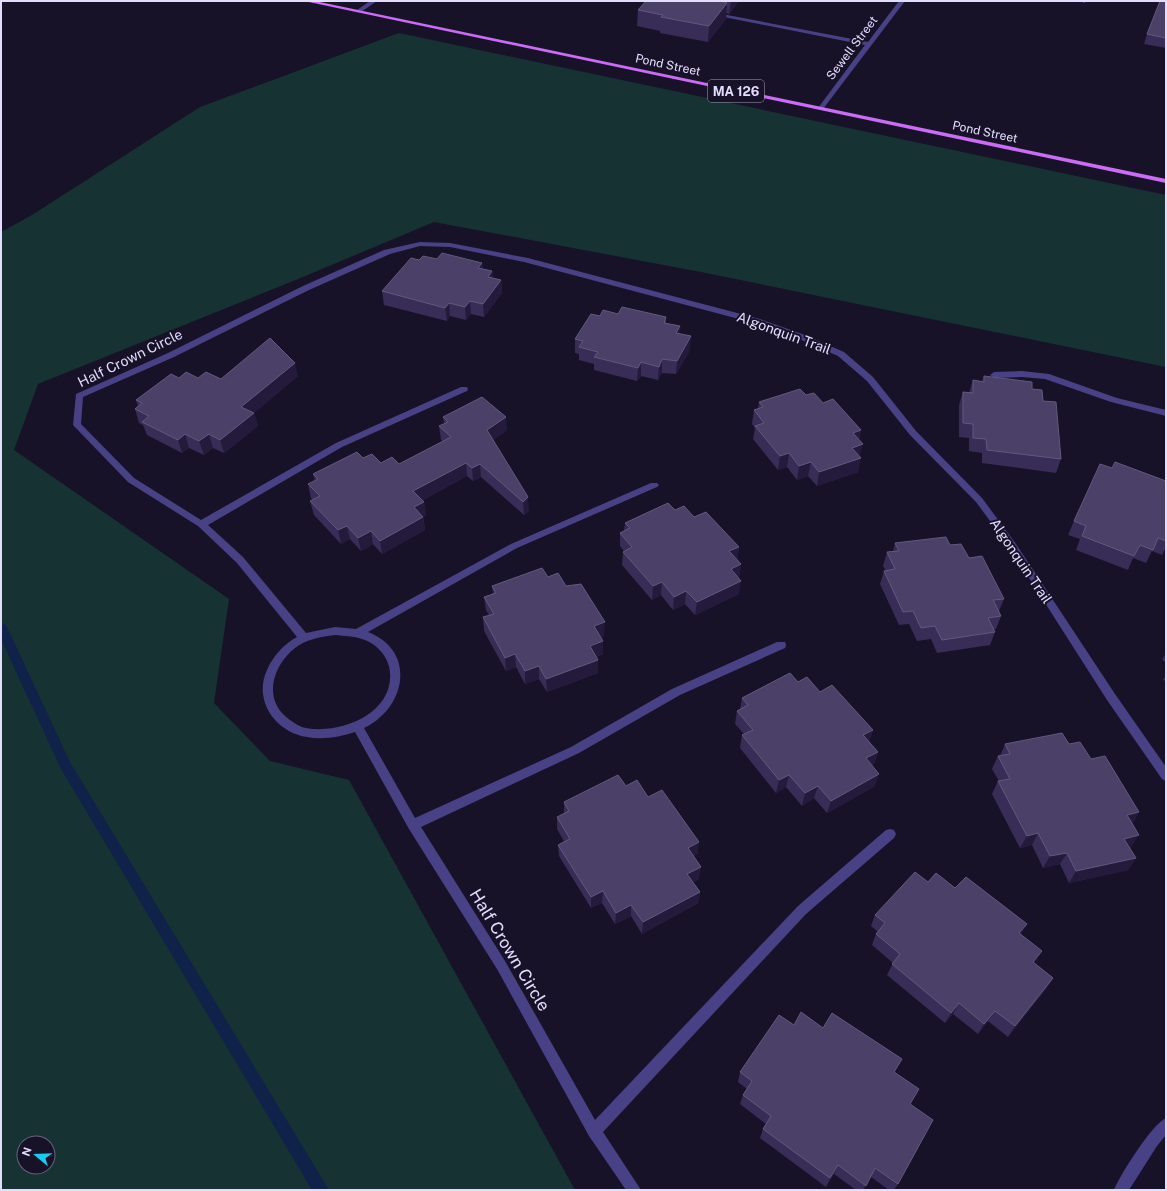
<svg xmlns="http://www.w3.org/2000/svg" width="1167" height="1191" viewBox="0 0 1167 1191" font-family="'Public Sans',sans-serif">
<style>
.green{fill:#163233;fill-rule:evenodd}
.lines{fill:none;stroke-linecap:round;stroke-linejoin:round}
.stream{fill:#11224a;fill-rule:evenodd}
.minor{fill:#484185;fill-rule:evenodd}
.major{fill:#cb6bf6;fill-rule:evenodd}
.wall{fill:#382d56}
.shaded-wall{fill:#231a3c}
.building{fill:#4a4068;stroke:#62597f}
.labels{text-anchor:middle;stroke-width:4;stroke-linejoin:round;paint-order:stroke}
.far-street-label{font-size:12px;fill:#e3ddfd;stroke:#181229}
.shield{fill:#181229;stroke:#a6a0bd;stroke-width:1}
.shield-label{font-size:13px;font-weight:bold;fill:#e3ddfd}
.street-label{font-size:14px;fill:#e3ddfd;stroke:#181229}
.near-street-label{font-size:17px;fill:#e3ddfd;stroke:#181229}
</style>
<rect width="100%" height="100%" fill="#181229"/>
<path class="green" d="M399 33 1166 195V367L701 272 434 222 303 277 38 384 14 450 229 599 214 703 270 761 349 780 575 1190H1V232L32 215 200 107ZM24 1143H48V1167H24Z"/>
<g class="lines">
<path class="stream" d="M1 623 5 624 7 627 70 762 329 1190H312L61 769 1 639Z"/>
<path class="minor" d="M370 1H377L361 12H357V10Z
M899 1H905L823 109 821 110 818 108 865 45 719 16 722 14 868 42Z
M1080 1H1087L1084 3Z
M420 242 450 243 528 258 760 319 805 335 844 352 873 377 916 431 982 498 1016 544 1115 694 1166 767V781L1162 779 1107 700 1010 548 976 502 910 435 867 381 838 356 799 339 754 323 524 262 450 247 420 246 390 254 309 290 174 357 83 397 81 424 134 478 201 520 336 443 461 387H467L468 389 467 391 342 447 208 525 243 557 306 633 335 627 356 629 511 544 651 483H657L659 485 657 487 517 548 368 632C417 651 406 708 364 728L415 818 571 747 672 689 777 642H785L786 645 785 648 680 695 579 753 421 827 505 961 595 1120 798 906 886 830 890 829 894 830 896 834 894 838 806 914 603 1132 641 1190H626L589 1136 497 969 409 829 355 732C340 737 323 740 307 737 275 732 253 700 267 670 273 656 284 644 297 637L237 563 198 526 128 482 73 425 76 394 168 353 303 286 384 250ZM335 635C344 636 354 636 362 639 375 643 385 653 389 666 399 711 343 735 306 728 299 727 295 723 290 720 262 701 272 666 295 648 306 639 321 637 335 635Z
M1022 371 1049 374 1117 398 1166 410V416L1111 402 1045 379 1022 377 994 378 990 375 994 372Z
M1166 1118V1135L1157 1146 1129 1190H1114C1120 1175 1152 1124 1166 1118Z"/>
<path class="major" d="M304 1H315L1166 179V183Z"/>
</g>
<path class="wall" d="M646 1H739L729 14 726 13V19L708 42 660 33V31L637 26 638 10Z
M1166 1V48L1144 44 1147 34Z
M437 259 482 263 483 269 492 271 493 278 501 280 502 293 484 317 471 314 466 320 450 316 447 321 384 305 382 291 419 260Z
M618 314 666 317V323L680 326 679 334 690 350 676 374 662 373 658 380 641 376 637 381 594 370V364L579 360V354L575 353V339L600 316Z
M298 376 254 413 258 426 224 453 213 448 204 455 189 448 182 453 147 435 143 425 139 423 135 409 138 406 136 400 179 378 221 379Z
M984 376 1032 389 1043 401 1061 459 1056 473 982 463V453L969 451V438L959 437V405L963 392 969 393 973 380 982 381Z
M806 395 823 403 861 430 859 440 860 456 858 472 817 486 808 476 797 480 787 467 778 470 753 439 755 428 752 424 754 410 758 409 759 402Z
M443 417 507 430 493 440 529 511 524 515 481 477 473 481 467 476 423 500 424 502 426 515 423 516 425 530 382 554 373 544 361 551 350 539 341 544 314 515 310 501 313 500 311 498 308 484 315 481 313 474 363 458 381 463 399 464 443 442 441 440 439 426 444 424Z
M1112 468 1166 481V547L1162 555 1152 551 1146 563 1133 558 1128 570 1076 550 1080 539 1068 535 1074 521Z
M675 510 694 517 739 547 737 559 741 564 739 577 738 578 739 594 695 615 685 604 673 610 661 595 652 600 622 565 623 552 624 551 620 546V533L624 531 625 523Z
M895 543 950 545 969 558 1004 599 999 611 1001 616 996 629H994L995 632 990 645 937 653 931 639 917 641 909 624 899 625 880 584 884 571H886L883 566 887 552 893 551Z
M548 577 566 586 604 636 600 637 603 654 596 657 598 673 547 692 539 679 525 684 516 667 506 671 484 631 483 617 489 615 486 610 484 597 493 594 492 586Z
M1166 653V662L1162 660Z
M1166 675V681L1163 680Z
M798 682 820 692 873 730 869 742 878 752 874 764 872 765 875 786 827 813 814 798 802 806 786 787 776 793 740 748 742 735 744 734 735 724 737 711 740 710 742 698Z
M1005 744H1069L1091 759 1139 812 1132 824 1131 847 1130 848 1136 858 1128 870 1069 883 1060 864 1043 868 1032 845 1020 848 992 794 998 781H999L992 769 998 756H1000Z
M626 786 648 797 698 854 693 856 699 879 693 882 700 892 698 903 642 934 631 916 615 924 602 903 591 908 559 856 558 845 564 841 557 829V817L564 814V802Z
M928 882 955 888 1021 935 1034 963 1053 978 1046 989 1008 1037 988 1021 978 1034 953 1014 945 1023 887 975 893 963 872 945 876 934 878 932 871 926 875 915Z
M794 1025 823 1028 895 1072 910 1104 898 1184 894 1190H889L871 1177 863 1190H856L834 1174 826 1187 760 1138 763 1129 766 1124 740 1104 743 1095 747 1089 738 1082 740 1072Z"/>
<path class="shaded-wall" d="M719 1H723V9L727 3 726 19 708 42 709 26Z
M731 1H739L729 14Z
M482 263 483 276 478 268Z
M492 271 493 284 488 277Z
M501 280 502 293 484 317 483 304Z
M470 301 471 314 466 320 465 307Z
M449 303 450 316 447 321 445 308Z
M680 326 679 340 676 333Z
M691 336 690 350 676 374 677 361Z
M662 359V373L658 380 659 367Z
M641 362V376L637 381 638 368Z
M295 363 298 376 254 413 258 426 224 453 220 440 241 407Z
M506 417 507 430 488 444 487 430Z
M861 430 858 444 853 433Z
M185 434 189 448 182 453 178 440Z
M209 434 213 448 204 455 199 441Z
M863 444 859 458 852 448Z
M789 453 787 467 778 470 780 456Z
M861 458 858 472 817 486 819 472Z
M811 462 808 476 797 480 799 466Z
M466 463 467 476 415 504 413 491Z
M480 464 481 477 473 481 472 468Z
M528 497 529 511 524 515 523 502Z
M424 502 426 515 416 520 414 507Z
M423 517 425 530 382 554 380 541Z
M347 526 350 539 341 544 338 530Z
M371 531 373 544 361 551 358 538Z
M739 547 737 560 729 551Z
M741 564 739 577 729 582 731 569Z
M741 581 739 594 695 615 697 602Z
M662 582 661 595 652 600 653 586Z
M686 591 685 604 673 610 674 597Z
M605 622 604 636 594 639V626Z
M603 641V654L590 659V646Z
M515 654 516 667 506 671 505 658Z
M598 660V673L547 692 546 679Z
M539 666V679L525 684V671Z
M873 730 869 743 863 735Z
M878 752 874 764 862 771 866 758Z
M879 774 875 786 827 813 831 801Z
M789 775 786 787 776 793 779 780Z
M818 786 814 798 802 806 805 793Z
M1139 812 1132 824 1127 815Z
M1038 833 1032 845 1020 848 1027 836Z
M1139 835 1131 847 1117 850 1124 839Z
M699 842 698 854 686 859 688 848Z
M1067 853 1060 864 1043 868 1050 856Z
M1136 858 1128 870 1069 883 1076 871Z
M701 867 699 879 686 886 687 874Z
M603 891 602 903 591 908V897Z
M700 892 698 903 642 934 643 922Z
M631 905V916L615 924 616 913Z
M1027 924 1021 935 1019 933Z
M1042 951 1035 962 1026 973 1033 962Z
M1053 978 1046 989 1008 1037 1015 1026Z
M959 1003 953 1014 945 1023 951 1013Z
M995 1011 988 1021 978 1034 984 1024Z
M838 1165 834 1174 826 1187 830 1178Z"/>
<path class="building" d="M646 1H720L727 3 709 26 661 17 663 15 638 10Z
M1160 1H1166V38L1147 34Z
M442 253 482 263 478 268 492 271 488 277 501 280 483 304 470 301 465 307 449 303 445 308 382 291 411 258 419 260 423 256 437 259Z
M622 307 666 317 664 323 680 326 676 333 691 336 677 361 662 359 659 367 641 362 638 368 594 357 598 352 579 347 583 341 575 339 591 314 600 316 603 310 618 314Z
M270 338 295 363 241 407 254 413 220 440 209 434 199 441 185 434 178 440 142 422 149 416 135 409 142 403 136 400 171 374 179 378 186 372 198 378 206 372 221 379Z
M984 376 1032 382V389L1042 390 1043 401 1056 402 1061 459 987 450 986 439 973 438V424L963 423V392L973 393V380L984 382Z
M800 389 806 395 814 393 823 403 833 399 861 430 853 433 863 444 852 448 861 458 819 472 811 462 799 466 789 453 780 456 755 426 764 423 754 410 763 407 759 402Z
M482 397 506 417 487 430 528 497 523 502 480 464 472 468 466 463 413 491 424 502 414 507 423 517 380 541 371 531 358 538 347 526 338 530 310 501 320 496 308 484 318 479 313 474 357 452 363 458 372 454 381 463 392 457 399 464 451 437 439 426 448 422 443 417Z
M1115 462 1166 481V541L1158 538 1153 550 1140 545 1134 556 1082 536 1086 526 1074 521 1100 464 1112 468Z
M668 503 675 510 684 506 694 517 706 512 739 547 729 551 741 564 731 569 741 581 697 602 686 591 674 597 662 582 653 586 623 552 632 547 620 533 630 528 625 523Z
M946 537 950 545 961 544 969 558 982 556 1004 599 993 600 1001 616 988 618 995 632 942 640 935 626 921 628 913 611 903 612 884 571 895 569 887 552 899 551 895 543Z
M542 568 548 577 558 573 566 586 581 584 605 622 594 626 603 641 590 646 598 660 546 679 539 666 525 671 515 654 505 658 483 617 494 614 484 597 496 593 492 586Z
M790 673 798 682 807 677 820 692 832 685 852 707 873 730 863 735 878 752 866 758 879 774 831 801 818 786 805 793 789 775 779 780 742 735 753 730 737 711 748 705 742 698Z
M1062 733 1069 744 1080 742 1091 759 1105 756 1139 812 1127 815 1139 835 1124 839 1136 858 1076 871 1067 853 1050 856 1038 833 1027 836 998 781 1010 779 998 756 1010 754 1005 744Z
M618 775 626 786 637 780 648 797 662 790 699 842 688 848 701 867 687 874 700 892 643 922 631 905 616 913 603 891 591 897 558 845 570 839 557 817 569 811 564 802Z
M915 872 928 882 936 873 955 888 966 877 1027 924 1019 933 1042 951 1033 962 1053 978 1015 1026 995 1011 984 1024 959 1003 951 1013 892 964 900 954 876 934 885 923 875 915Z
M801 1012 823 1028 832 1013 902 1059 894 1072 919 1089 910 1104 933 1120 898 1184 875 1168 866 1186 838 1165 830 1178 763 1129 771 1116 743 1095 752 1081 740 1072 779 1015 794 1025Z"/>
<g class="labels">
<g class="far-street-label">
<text transform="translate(852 48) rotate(-53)" y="4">Sewell Street</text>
<text transform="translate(668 65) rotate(12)" y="4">Pond Street</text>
<text transform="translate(985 132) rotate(12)" y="4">Pond Street</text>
</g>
<rect class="shield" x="708" y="80" width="56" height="22" rx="3"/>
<g class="shield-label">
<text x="736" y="96">MA 126</text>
</g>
<g class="street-label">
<text transform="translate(784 333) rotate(20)" y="5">Algonquin Trail</text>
<text transform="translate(130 358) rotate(-26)" y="5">Half Crown Circle</text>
<text transform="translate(1021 561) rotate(56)" y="5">Algonquin Trail</text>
</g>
<g class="near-street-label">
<text transform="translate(510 950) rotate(59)" y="6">Half Crown Circle</text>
</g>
</g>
<rect width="1167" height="1191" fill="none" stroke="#e3ddfd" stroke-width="4"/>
<g transform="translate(36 1155) rotate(289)"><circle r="19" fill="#181229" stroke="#69637e"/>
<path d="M0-3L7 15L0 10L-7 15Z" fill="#15ccf1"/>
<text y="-6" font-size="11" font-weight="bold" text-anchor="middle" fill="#e3ddfd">N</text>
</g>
</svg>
